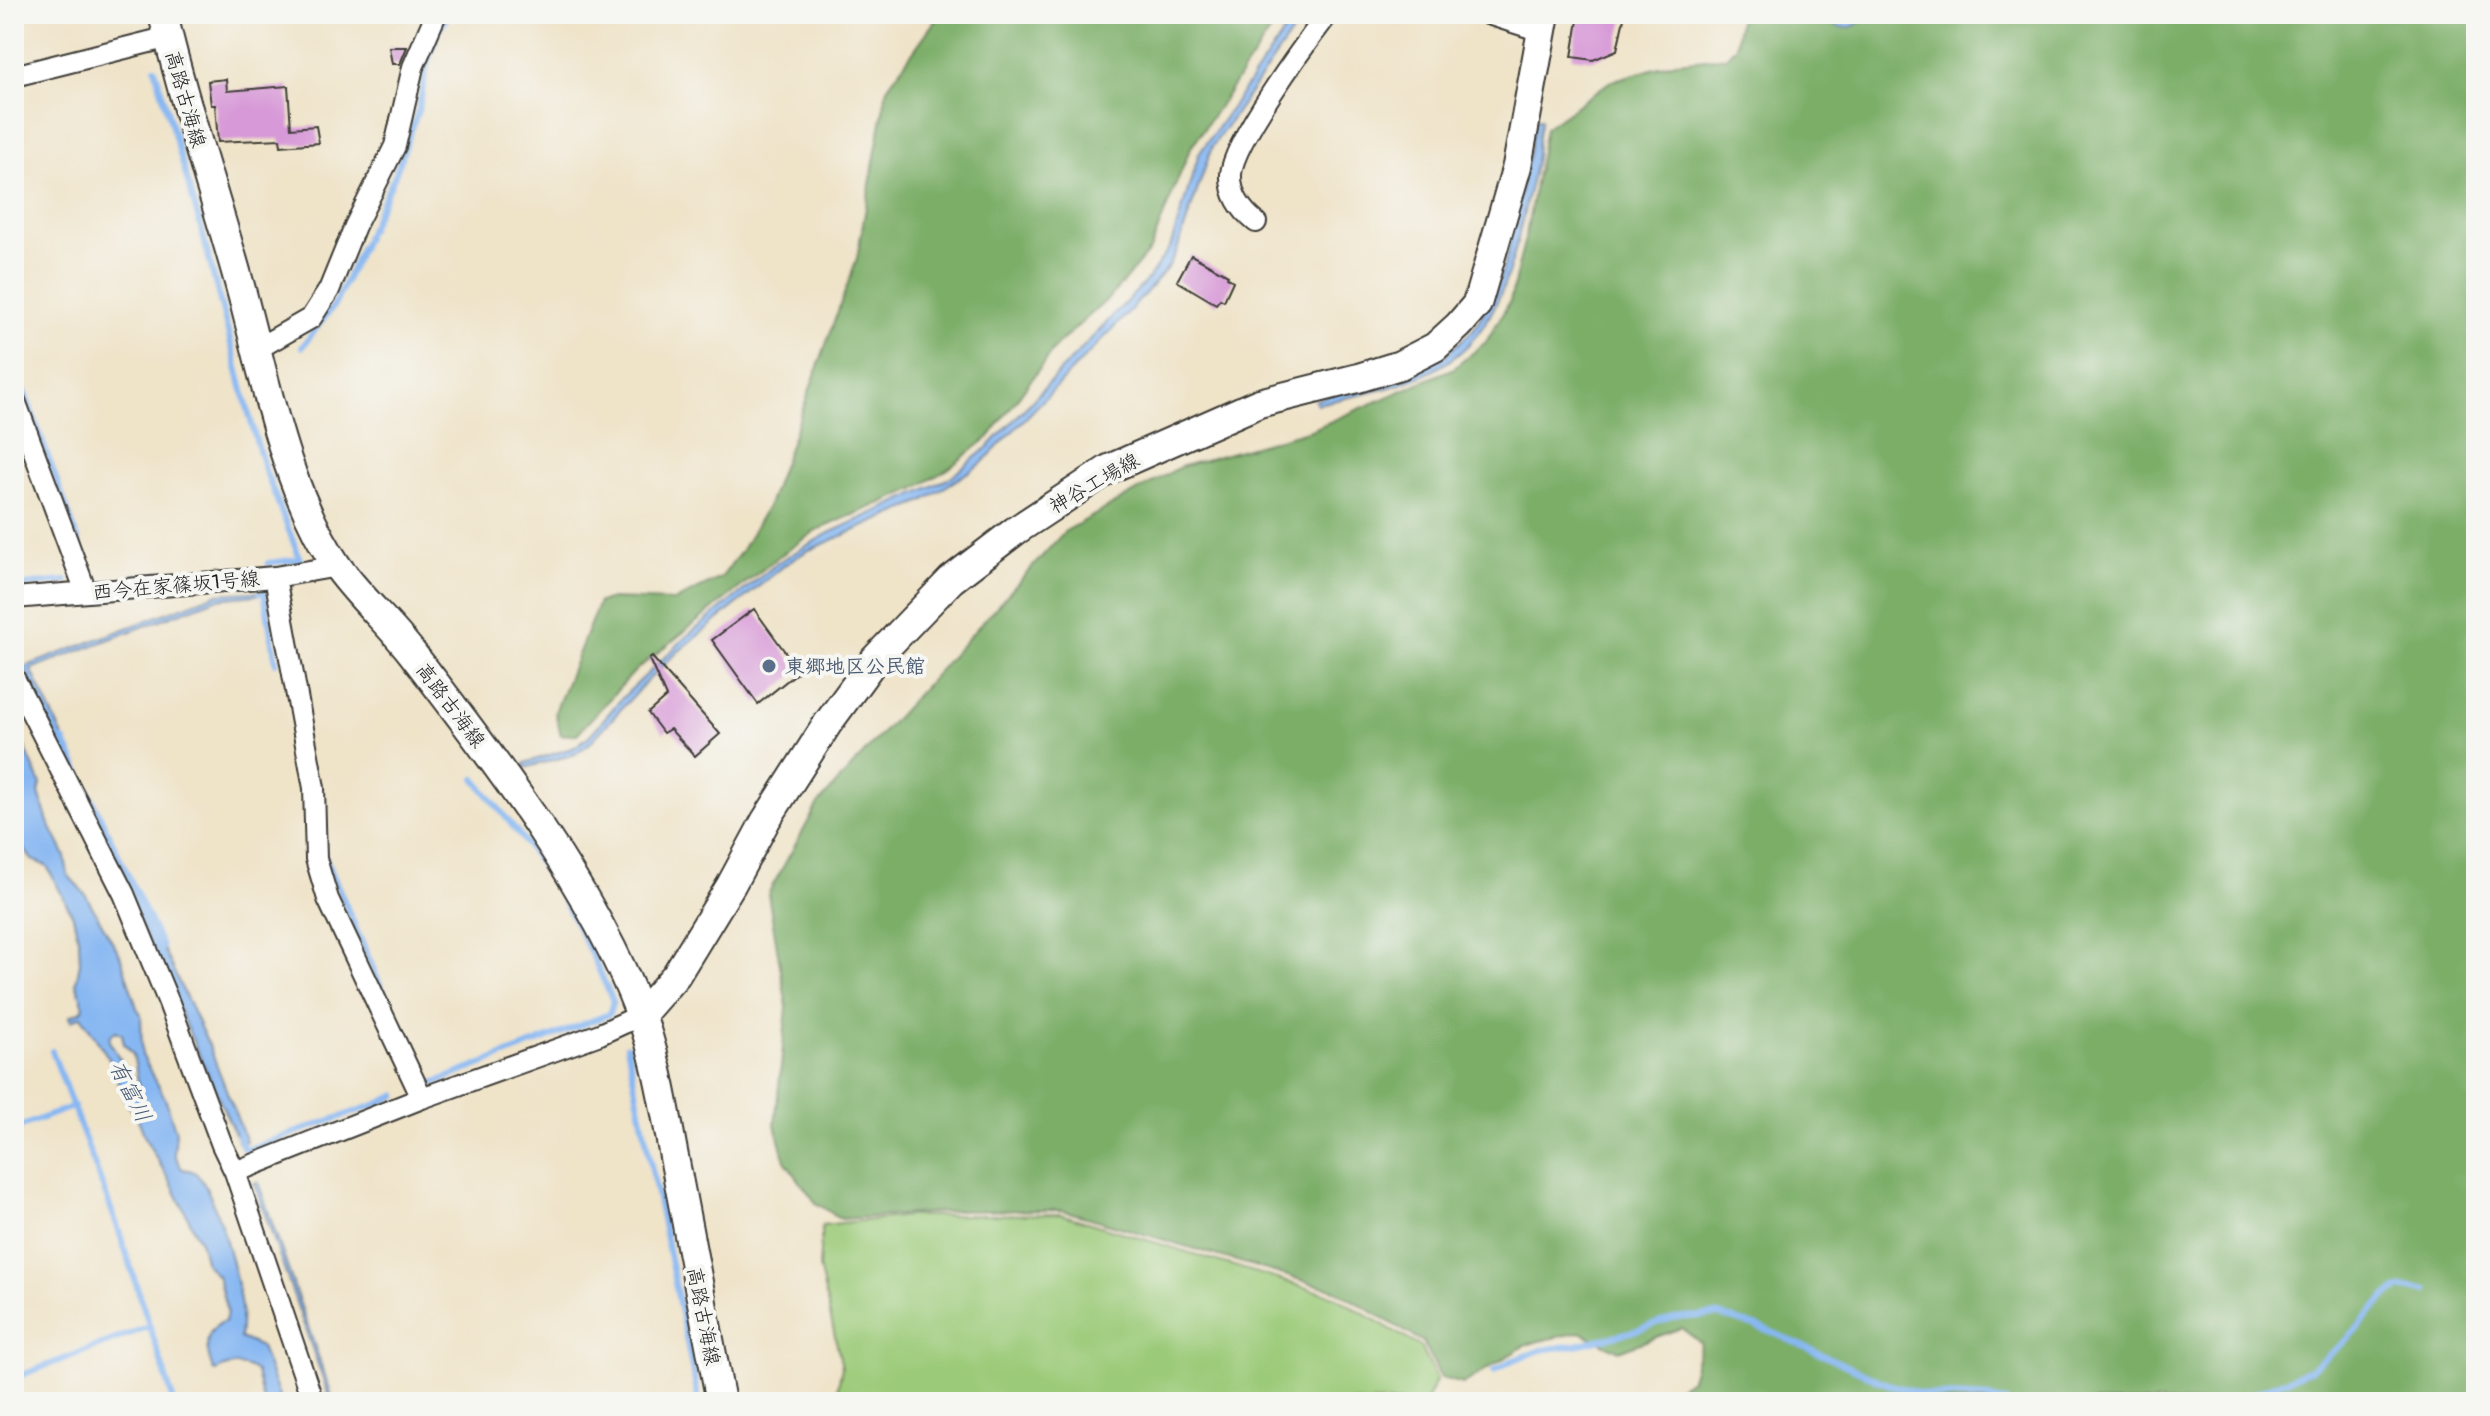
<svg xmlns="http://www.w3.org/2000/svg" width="2490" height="1416" viewBox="0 0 2490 1416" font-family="Pangolin,'Klee One',sans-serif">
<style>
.green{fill:#9bca78;stroke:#5c734a;stroke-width:2}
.forest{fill:#7cae68;stroke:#4c6542;stroke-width:2}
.water{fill:#87b7f2;stroke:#526a87;stroke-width:2;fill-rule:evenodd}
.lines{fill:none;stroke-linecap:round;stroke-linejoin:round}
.stream{stroke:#87b7f2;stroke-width:6}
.building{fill:#d799d7}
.street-casing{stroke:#3c3a36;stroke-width:24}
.secondary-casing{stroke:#3c3a36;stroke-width:32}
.street{stroke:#fff;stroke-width:20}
.secondary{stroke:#fff;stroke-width:28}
.service-dot{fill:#5c6f8a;stroke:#f6f6f2;stroke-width:3}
.labels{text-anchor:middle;stroke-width:8;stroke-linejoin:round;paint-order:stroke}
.street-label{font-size:20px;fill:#1c1c1c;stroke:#f6f6f2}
.service-label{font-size:20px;font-weight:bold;fill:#4e5e75;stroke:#f6f6f2;text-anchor:start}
.water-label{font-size:22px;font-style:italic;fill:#475a72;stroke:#f6f6f2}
</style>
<rect width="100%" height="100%" fill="#f6f6f2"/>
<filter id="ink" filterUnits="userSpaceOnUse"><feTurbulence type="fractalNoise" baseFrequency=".0125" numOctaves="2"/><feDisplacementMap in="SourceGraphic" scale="16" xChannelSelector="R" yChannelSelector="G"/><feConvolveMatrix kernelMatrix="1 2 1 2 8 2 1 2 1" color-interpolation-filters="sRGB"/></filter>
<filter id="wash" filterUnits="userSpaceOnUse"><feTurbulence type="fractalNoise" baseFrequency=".006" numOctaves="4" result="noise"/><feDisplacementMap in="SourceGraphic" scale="32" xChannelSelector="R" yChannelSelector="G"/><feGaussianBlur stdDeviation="1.8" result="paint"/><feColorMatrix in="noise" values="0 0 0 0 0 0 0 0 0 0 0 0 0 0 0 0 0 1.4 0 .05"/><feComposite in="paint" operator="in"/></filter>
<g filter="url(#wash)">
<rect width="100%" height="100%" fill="#efe3c8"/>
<path class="green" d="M1060 1214 1334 1296 1421 1347 1437 1379 1425 1402H835L842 1367 819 1267 822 1225 910 1216Z"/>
<path class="forest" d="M940 14H1282L1190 149 1150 250 1112 295 1056 346 989 437 948 469 914 489 817 530 781 555 636 670 577 734 561 735 555 712 599 602 612 599 674 601 721 578 742 550 769 503 857 258 887 88Z
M1740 14H2476V1402H1654L1691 1379 1701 1343 1681 1328 1619 1351 1580 1332 1539 1341 1524 1346 1463 1384 1441 1378 1423 1342 1335 1290 1062 1210 956 1211 841 1219 816 1203 785 1161 775 1125 787 1007 768 894 818 804 1064 532 1180 467 1311 430 1454 368 1486 342 1510 301 1527 229 1545 128 1611 81 1676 62 1726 57 1736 46Z"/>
<path class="water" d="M1297 14H1305L1212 147 1177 250 1169 266 1130 311 981 464 923 501 807 551 785 565 678 652 645 683 589 744 575 754 525 768V763L575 747 590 735 622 698 686 637 780 561 829 533 950 478 989 446 1149 278 1171 245 1199 154Z
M1831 14H1867C1859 26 1848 31 1834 25Z
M1536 119H1541C1538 132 1537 143 1536 155 1535 171 1529 188 1526 203 1513 262 1500 328 1446 363 1409 387 1359 395 1317 404L1315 400 1442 358 1473 330 1496 291 1508 253Z
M266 591V594L216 599 31 669 210 1048 246 1141 239 1143 24 667 216 594Z
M14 723 41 784 39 793 48 822 65 856 68 875 85 894 120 955 137 1008 141 1014 142 1055 165 1098 176 1132 174 1154 182 1169C186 1170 191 1170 194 1172 215 1186 238 1281 241 1307 242 1317 241 1328 240 1338L261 1347 281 1402H263L256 1372C244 1363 229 1363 216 1371L213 1370C206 1351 201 1331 225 1321L227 1311 218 1277 206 1264 201 1244 171 1183 146 1140 138 1119 127 1104 108 1057 81 1016 71 1021 70 1016 82 1011 84 1007 76 983 80 963 79 942 73 916 47 866 32 860 23 847 14 828V800L20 794 14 777ZM116 1031 122 1034 124 1044 133 1054 139 1086 136 1085 109 1041 110 1036Z
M258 1182 334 1402H331L254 1183Z"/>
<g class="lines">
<path class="stream" d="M155 68 201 228 255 437 265 470 300 559 268 563
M302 347 335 304 395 175 419 108 427 64 439 29 449 14
M14 363 79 542V549
M14 586 66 581
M260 593 264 592 276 663
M301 664 304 678
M64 740 162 947
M326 859 388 1003
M627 1046 699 1402
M52 1051 117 1225 174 1402
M420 1075 431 1084 609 1014 613 1001C596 964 579 925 557 890 534 851 504 815 475 779
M14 1129 74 1106
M238 1135 244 1149H248L380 1103 396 1095
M1494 1371 1511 1361 1541 1350 1576 1345 1631 1332 1673 1318 1718 1315 1765 1329 1887 1384 1925 1395 1989 1398 2006 1402
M14 1378 150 1326
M2233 1402 2310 1370 2348 1339 2384 1298 2400 1288 2427 1290"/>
</g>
<g id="blocks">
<path class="building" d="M1579 14H1625L1617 50 1593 60 1572 57Z
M389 47H407L400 64H392Z
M226 79 227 91 288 86 291 128 316 126 319 143 281 146 280 139 218 142 215 105H211L208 81Z
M1191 255 1228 275 1227 277 1233 281 1224 301 1220 299 1216 304 1177 281Z
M754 609 799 671 758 704 712 640Z
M652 657 720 734 695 756 670 729 663 733 648 713 666 697 649 659Z"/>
</g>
</g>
<g filter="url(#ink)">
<use href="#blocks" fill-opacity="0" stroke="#3c3a36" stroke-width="2"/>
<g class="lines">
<g class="street-casing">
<path id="street" d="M1488 14 1541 31
M14 76 169 37
M1256 222C1241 210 1230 195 1231 174 1233 142 1305 44 1328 14
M257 349 311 318 329 290 355 226 395 146 413 67 436 14
M14 398 86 592
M275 577 314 788 316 859 328 899 422 1098
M14 598 275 577 338 566
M14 678 124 894 169 1003 222 1145 235 1172
M313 1402 235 1172 422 1098 600 1034 641 1015"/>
</g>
<g class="secondary-casing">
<path id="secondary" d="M163 14C184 106 215 195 240 286 265 377 284 488 337 566 359 597 389 623 412 653 494 759 593 888 640 1013 657 1056 666 1116 675 1162 690 1242 705 1322 721 1402
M641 1015 676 975 731 885 766 820 828 723 875 659 951 580 1015 531 1109 469 1259 403 1358 378 1400 365 1435 347 1459 325 1477 304 1517 166 1545 14"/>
</g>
<use href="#street" class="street"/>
<use href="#secondary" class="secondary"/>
</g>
</g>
<circle class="service-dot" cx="769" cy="666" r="8"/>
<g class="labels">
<g class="street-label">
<text transform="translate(186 99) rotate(74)" y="7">高路古海線</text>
<text transform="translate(1094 483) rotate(-30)" y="7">神谷工場線</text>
<text transform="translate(176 585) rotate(-5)" y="7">西今在家篠坂1号線</text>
<text transform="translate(451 705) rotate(53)" y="7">高路古海線</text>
<text transform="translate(704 1316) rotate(79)" y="7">高路古海線</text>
</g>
<g class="service-label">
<text x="785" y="673">東郷地区公民館</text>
</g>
<g class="water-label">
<text transform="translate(131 1091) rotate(63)" y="8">有富川</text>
</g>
</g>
<rect width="2490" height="1416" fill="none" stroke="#f6f6f2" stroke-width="48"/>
</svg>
